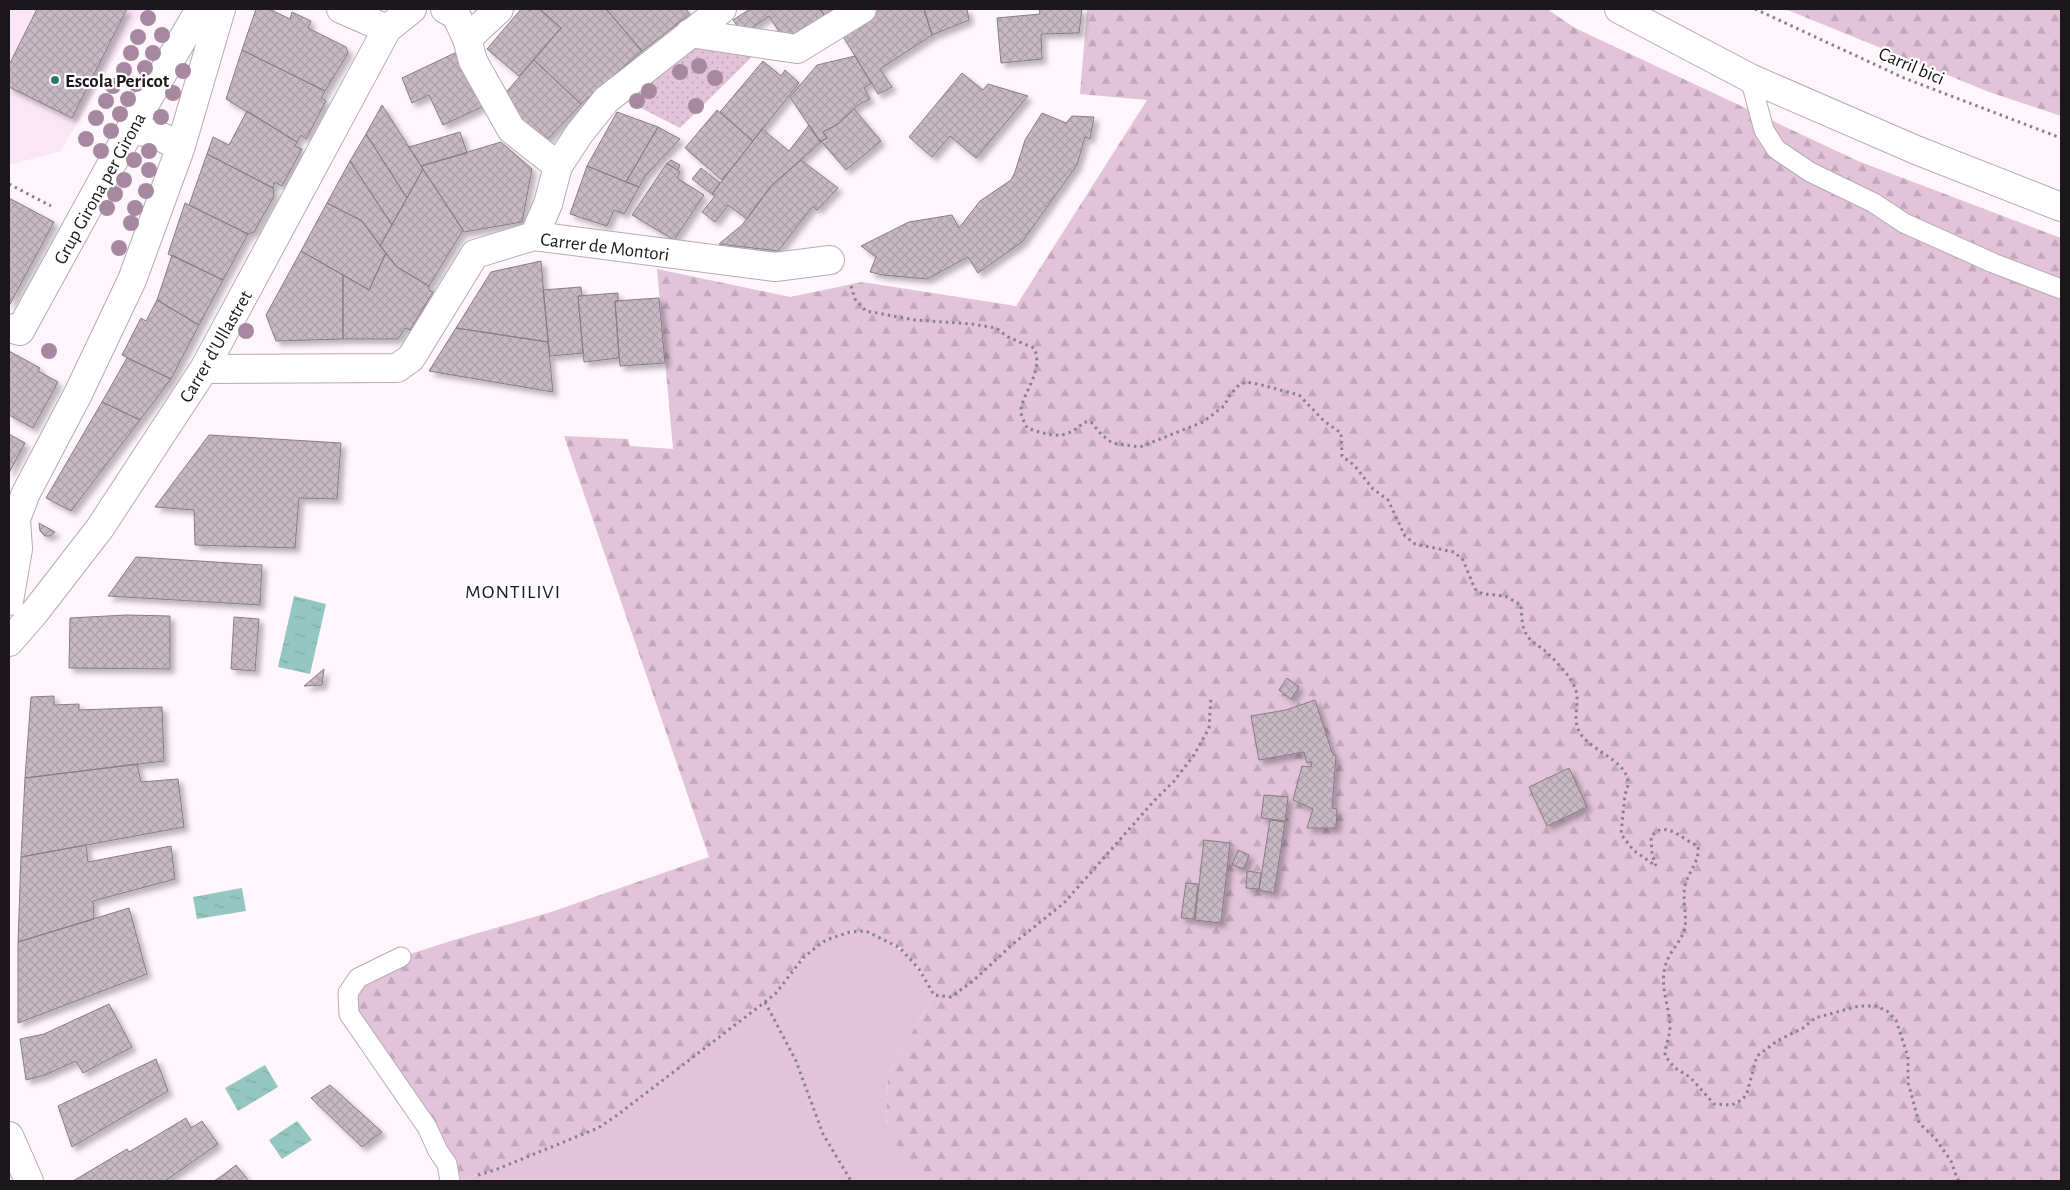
<svg xmlns="http://www.w3.org/2000/svg" width="2070" height="1190" viewBox="0 0 2070 1190" font-family="'Alegreya Sans',sans-serif">
<style>
.built{fill:#fbe6f6}
.grass{fill:#e2c3d9}
.forest{fill:url(#forest-firs)}
.park{fill:url(#park-dots)}
.water{fill:url(#water-ripples)}
.building{fill:url(#building-cross-hatch);stroke:#897c85;filter:url(#shadow)}
.lines{fill:none;stroke-linecap:round;stroke-linejoin:round}
.service-casing{stroke:#b7a9b3;stroke-width:21}
.minor-casing{stroke:#b7a9b3;stroke-width:30}
.secondary-casing{stroke:#b7a9b3;stroke-width:30}
.path{stroke:#888186;stroke-width:3;stroke-dasharray:2.5 4;stroke-linecap:butt}
.service{stroke:#fff;stroke-width:19}
.minor{stroke:#fff;stroke-width:28}
.secondary{stroke:#fff;stroke-width:28}
.tree{fill:#a689a0}
.poi-dot{fill:#2f7771;stroke:#fff;stroke-width:2}
.labels{text-anchor:middle;stroke-width:4.5;stroke-linejoin:round;paint-order:stroke}
.street-label{font-size:19px;fill:#1c171b;stroke:#fff}
.poi-label{font-size:19px;font-weight:bold;fill:#1c171b;stroke:#fff;text-anchor:start}
.neighbourhood-label{font-size:20px;letter-spacing:1px;fill:#1c171b;stroke:#fff}
</style>
<defs>
<pattern id="forest-firs" width="22" height="20" patternUnits="userSpaceOnUse" patternTransform="scale(1.25)"><rect width="22" height="20" fill="#e2c3d9"/><path d="M5 1l3.5 6h-7zM16 11l3.5 6h-7z" fill="#c1a7ba"/></pattern>
<pattern id="park-dots" width="8" height="8" patternUnits="userSpaceOnUse" patternTransform="scale(1.25)"><rect width="8" height="8" fill="#e2c3d9"/><path d="M2 2h.1M6 6h.1" fill="none" stroke="#c1a7ba" stroke-width="1.8" stroke-linecap="round"/></pattern>
<pattern id="water-ripples" width="26" height="14" patternUnits="userSpaceOnUse" patternTransform="scale(1.25)"><rect width="26" height="14" fill="#94c7c1"/><path d="M2 4q2-2 4 0t4 0M15 11q2-2 4 0t4 0" fill="none" stroke="#7faaa5"/></pattern>
<pattern id="building-cross-hatch" width="8" height="8" patternUnits="userSpaceOnUse" patternTransform="scale(1.25)"><rect width="8" height="8" fill="#c7b9c3"/><path d="M0 0l8 8M0 8l8-8" fill="none" stroke="#aa9ea7"/></pattern>
<filter id="shadow"><feDropShadow dx="4.5" dy="4.5" stdDeviation="2.5" flood-color="#0004"/></filter>
</defs>
<rect width="100%" height="100%" fill="#fff6fc"/>
<path class="built" d="M9 9H143L61 151 9 165Z"/>
<path class="grass" d="M866 931C905 948 913 958 934 995L888 1074 886 1120 917 1181H456L495 1170 598 1128 632 1105 765 1002C803 969 805 934 866 931Z"/>
<path class="forest" d="M1087 9H1547L1575 28 1858 161 2061 238V1181H917L894 1140 886 1119 888 1074 934 995 919 969 900 948 866 931 850 932 826 940 815 948 803 958 776 993 765 1002 632 1105 598 1128 495 1170 456 1181 349 1014 358 978 401 957 454 940 551 912 709 857 564 436 628 439 630 446 673 449 657 269 790 297 862 282 1016 306 1147 100 1080 94Z
M1785 9H2061V116L1989 92Z"/>
<path class="park" d="M691 35 756 53 680 128 617 96Z"/>
<path class="water" d="M294 596 326 604 310 674 278 667Z
M242 888 246 911 197 919 193 897Z
M265 1065 278 1087 238 1111 225 1088Z
M297 1121 312 1140 282 1159 269 1140Z"/>
<path class="building" d="M37 9H127L72 118 9 87V65Z
M256 9H269L290 19 292 12 311 21 308 28 346 47 348 53 325 91 242 50Z
M521 9H527L530 11 532 9H539L561 28 519 76 487 49Z
M540 9H606L642 51 581 104 534 60 561 28Z
M606 9H686L690 14 642 51Z
M750 9H820L829 22 787 44 769 16 743 34 733 20Z
M820 9H846L829 22Z
M877 9H924L932 35 880 69 892 87 878 94 841 33Z
M924 9H967L969 20 932 35Z
M1039 9H1082L1079 33 1041 34 1042 59 1001 63 997 18 1040 14Z
M242 50 325 91 321 98 326 101 306 139 301 135 297 142 226 99Z
M459 51 484 106 443 125 429 95 412 103 402 78Z
M855 56 871 83 864 88 870 99 858 105 838 124 823 132 827 138 820 142 790 97 817 65Z
M534 60 581 104 546 141 512 111 503 96Z
M763 61 781 76 785 70 799 83 753 141 720 112Z
M962 73 983 90 988 84 1028 96 976 158 950 136 932 157 909 137Z
M382 105 423 169 407 198 366 134Z
M854 109 881 141 846 170 821 141 827 138 823 132 838 124Z
M717 110 753 141 722 180 685 148Z
M247 111 297 142 295 146 302 149 282 186 275 182 273 188 207 154 213 137 229 145Z
M617 112 658 127 626 182 587 166Z
M1042 113 1066 123 1072 116 1094 117 1090 139 1085 137 1077 165 1022 242 978 273 968 257 927 279 883 275 870 272 876 257 861 246 909 222 952 215 959 228 980 201 1011 180 1015 172 1025 140Z
M809 125 821 142 771 186 747 219 728 205 715 222 702 212 715 196 712 194 762 129 789 151Z
M658 127 680 139 646 175 639 187 626 182Z
M460 132 467 153 421 166 409 147Z
M366 134 407 198 392 225 350 161Z
M501 142 532 169 522 222 464 232 421 166Z
M207 154 273 188 274 196 254 232 248 234 189 205Z
M671 160 680 165 678 170 667 164Z
M801 160 838 188 817 210 813 206 778 251 719 244 742 225 771 186Z
M350 161 392 225 380 246 362 221 327 203Z
M667 163 680 172 677 178 704 195 674 240 632 215Z
M587 166 639 187 624 214 614 210 607 226 570 214Z
M701 168 720 183 712 194 692 179Z
M423 169 463 230 429 286 397 267 380 246Z
M9 198 54 222 9 306Z
M185 203 248 234 223 280 168 254Z
M327 203 362 221 386 253 369 290 301 251Z
M301 251 343 275V339L276 341 266 315Z
M386 253 397 267 429 286V290L433 292 410 330 405 328 398 339H343V275L369 290Z
M172 255 223 280 199 325 157 300Z
M541 261 548 342 456 328 491 272Z
M581 287 582 296H578L583 353 550 356 543 290Z
M618 293V301H615L619 358 584 362 578 296Z
M659 298 665 363 620 366 615 301Z
M157 300 199 325 171 379 122 355 141 318 146 321Z
M456 328 548 342 553 392 429 371Z
M9 351 40 368 38 371 58 382 33 428 9 415Z
M127 358 171 379 140 420 102 402Z
M102 402 140 420 71 511 46 498Z
M9 434 25 443 9 473Z
M209 435 341 443 337 499 299 498 295 548 195 545 194 510 155 507Z
M39 523 55 532 50 536H45L40 531Z
M136 557 262 565 260 605 108 596Z
M126 615 170 616V669L69 668 70 618Z
M234 617 259 619 255 671 231 669Z
M324 669 322 685 304 686Z
M1287 678 1299 687 1291 699 1279 690Z
M54 696V705L79 704V710L162 707 164 761 25 778 31 697Z
M1315 700 1333 755H1336L1332 808 1337 809 1336 828H1307L1313 809 1293 800 1302 766 1311 767 1312 762 1307 763 1304 752 1259 760 1251 716 1286 710Z
M137 764 141 782 178 779 184 827 21 857 25 778Z
M1569 768 1587 807 1547 826 1529 787Z
M1264 795 1288 797 1285 821 1261 818Z
M1270 820 1285 822 1274 893 1259 890Z
M1204 840 1230 843 1221 923 1195 920Z
M86 845 88 862 171 846 175 879 93 901 94 919 18 942 21 857Z
M1238 850 1249 855 1244 869 1232 865Z
M1247 871 1261 873 1259 889 1246 888Z
M1186 883 1198 884 1194 919 1181 918Z
M129 908 147 974 18 1023V942Z
M109 1004 132 1047 83 1073 76 1061 45 1075 26 1080 20 1039 44 1034Z
M156 1059 168 1091 72 1147 58 1106Z
M330 1085 382 1132 362 1147 311 1098Z
M186 1118 191 1128 202 1121 218 1144 165 1181H73L127 1149 129 1152Z
M236 1165 249 1181H214L223 1175Z"/>
<g class="lines">
<g class="service-casing">
<path id="service" d="M1750 78 1764 130 1776 149 1810 172 1874 203 1904 223 1993 263 2061 289
M401 957 358 978 348 993 349 1014 427 1127 438 1151 447 1164 450 1181"/>
</g>
<g class="minor-casing">
<path id="minor" d="M341 9 387 29
M445 9 456 15 467 39 473 61 511 129 558 166
M690 33 797 49 862 9
M467 39 499 9
M130 130C151 132 163 135 180 149
M534 236 548 204 558 166 579 134 606 100 722 9
M9 328 20 331 139 114 200 9
M204 369 397 368 411 358 475 254 534 236 775 267 830 260
M9 601 18 549 16 519 26 493 78 394 132 280 180 149 221 9
M9 642 35 612 100 528 204 369 387 29 412 9
M9 1136 29 1181"/>
</g>
<g class="secondary-casing">
<path id="secondary" d="M1619 9 1750 78 1916 150 2061 207"/>
</g>
<path class="path" d="M1755 9 1904 78 2061 138
M9 184 51 206
M851 286 855 299 866 311 915 320 972 324 996 328 1008 337 1034 348C1044 369 1025 389 1021 409 1020 415 1025 423 1027 428 1051 436 1065 441 1084 422H1091L1101 434 1112 443 1140 447 1203 422 1224 406 1230 395 1239 385 1246 382 1258 384 1299 395 1324 421 1341 433 1342 456 1354 465 1373 489 1388 500 1405 536 1415 544 1454 552 1463 560 1475 589 1483 594 1505 596 1521 605C1522 615 1521 627 1527 635 1530 641 1539 646 1544 650 1554 659 1570 675 1575 688 1581 702 1571 719 1580 733 1593 754 1640 764 1625 794L1621 834 1633 850 1656 866 1652 854 1651 837C1665 818 1682 840 1698 846 1700 861 1689 871 1685 885 1682 899 1687 914 1685 928 1682 940 1671 950 1667 961 1658 983 1669 1004 1670 1026 1670 1037 1665 1045 1665 1056L1675 1068 1690 1077 1714 1104 1732 1105 1743 1099 1747 1093 1757 1056 1777 1041 1803 1028 1815 1018 1859 1006H1876L1887 1011 1896 1020 1908 1057V1082L1919 1123 1935 1138 1951 1161 1958 1181
M765 1002 796 1061 823 1134 851 1181
M478 1175 495 1170 598 1128 616 1116 765 1002 776 993 803 958 815 948 826 940 850 932 866 931 900 948 919 969 934 995 951 997 974 980 1014 943 1064 903 1153 802 1174 781 1194 755 1209 728 1211 697"/>
<use href="#service" class="service"/>
<use href="#minor" class="minor"/>
<use href="#secondary" class="secondary"/>
</g>
<g class="tree">
<circle cx="148" cy="18" r="8"/>
<circle cx="162" cy="35" r="8"/>
<circle cx="138" cy="37" r="8"/>
<circle cx="131" cy="53" r="8"/>
<circle cx="153" cy="53" r="8"/>
<circle cx="699" cy="66" r="8"/>
<circle cx="145" cy="68" r="8"/>
<circle cx="124" cy="70" r="8"/>
<circle cx="183" cy="71" r="8"/>
<circle cx="680" cy="72" r="8"/>
<circle cx="715" cy="78" r="8"/>
<circle cx="136" cy="84" r="8"/>
<circle cx="113" cy="86" r="8"/>
<circle cx="649" cy="91" r="8"/>
<circle cx="173" cy="93" r="8"/>
<circle cx="128" cy="99" r="8"/>
<circle cx="106" cy="101" r="8"/>
<circle cx="637" cy="101" r="8"/>
<circle cx="696" cy="106" r="8"/>
<circle cx="120" cy="114" r="8"/>
<circle cx="161" cy="117" r="8"/>
<circle cx="96" cy="118" r="8"/>
<circle cx="111" cy="131" r="8"/>
<circle cx="86" cy="139" r="8"/>
<circle cx="101" cy="151" r="8"/>
<circle cx="149" cy="151" r="8"/>
<circle cx="134" cy="160" r="8"/>
<circle cx="149" cy="170" r="8"/>
<circle cx="124" cy="180" r="8"/>
<circle cx="146" cy="191" r="8"/>
<circle cx="115" cy="194" r="8"/>
<circle cx="107" cy="208" r="8"/>
<circle cx="135" cy="208" r="8"/>
<circle cx="131" cy="223" r="8"/>
<circle cx="119" cy="248" r="8"/>
<circle cx="246" cy="331" r="8"/>
<circle cx="49" cy="351" r="8"/>
</g>
<circle class="poi-dot" cx="55" cy="80" r="5"/>
<g class="labels">
<g class="street-label">
<text transform="translate(1912 65) rotate(23)" y="7">Carril bici</text>
<text transform="translate(99 188) rotate(-61)" y="7">Grup Girona per Girona</text>
<text transform="translate(605 246) rotate(7)" y="7">Carrer de Montori</text>
<text transform="translate(215 346) rotate(-60)" y="7">Carrer d'Ullastret</text>
</g>
<g class="poi-label">
<text x="65" y="87">Escola Pericot</text>
</g>
<g class="neighbourhood-label">
<text x="513" y="598">MONTILIVI</text>
</g>
</g>
<rect width="2070" height="1190" fill="none" stroke="#1c171b" stroke-width="20"/>
</svg>
